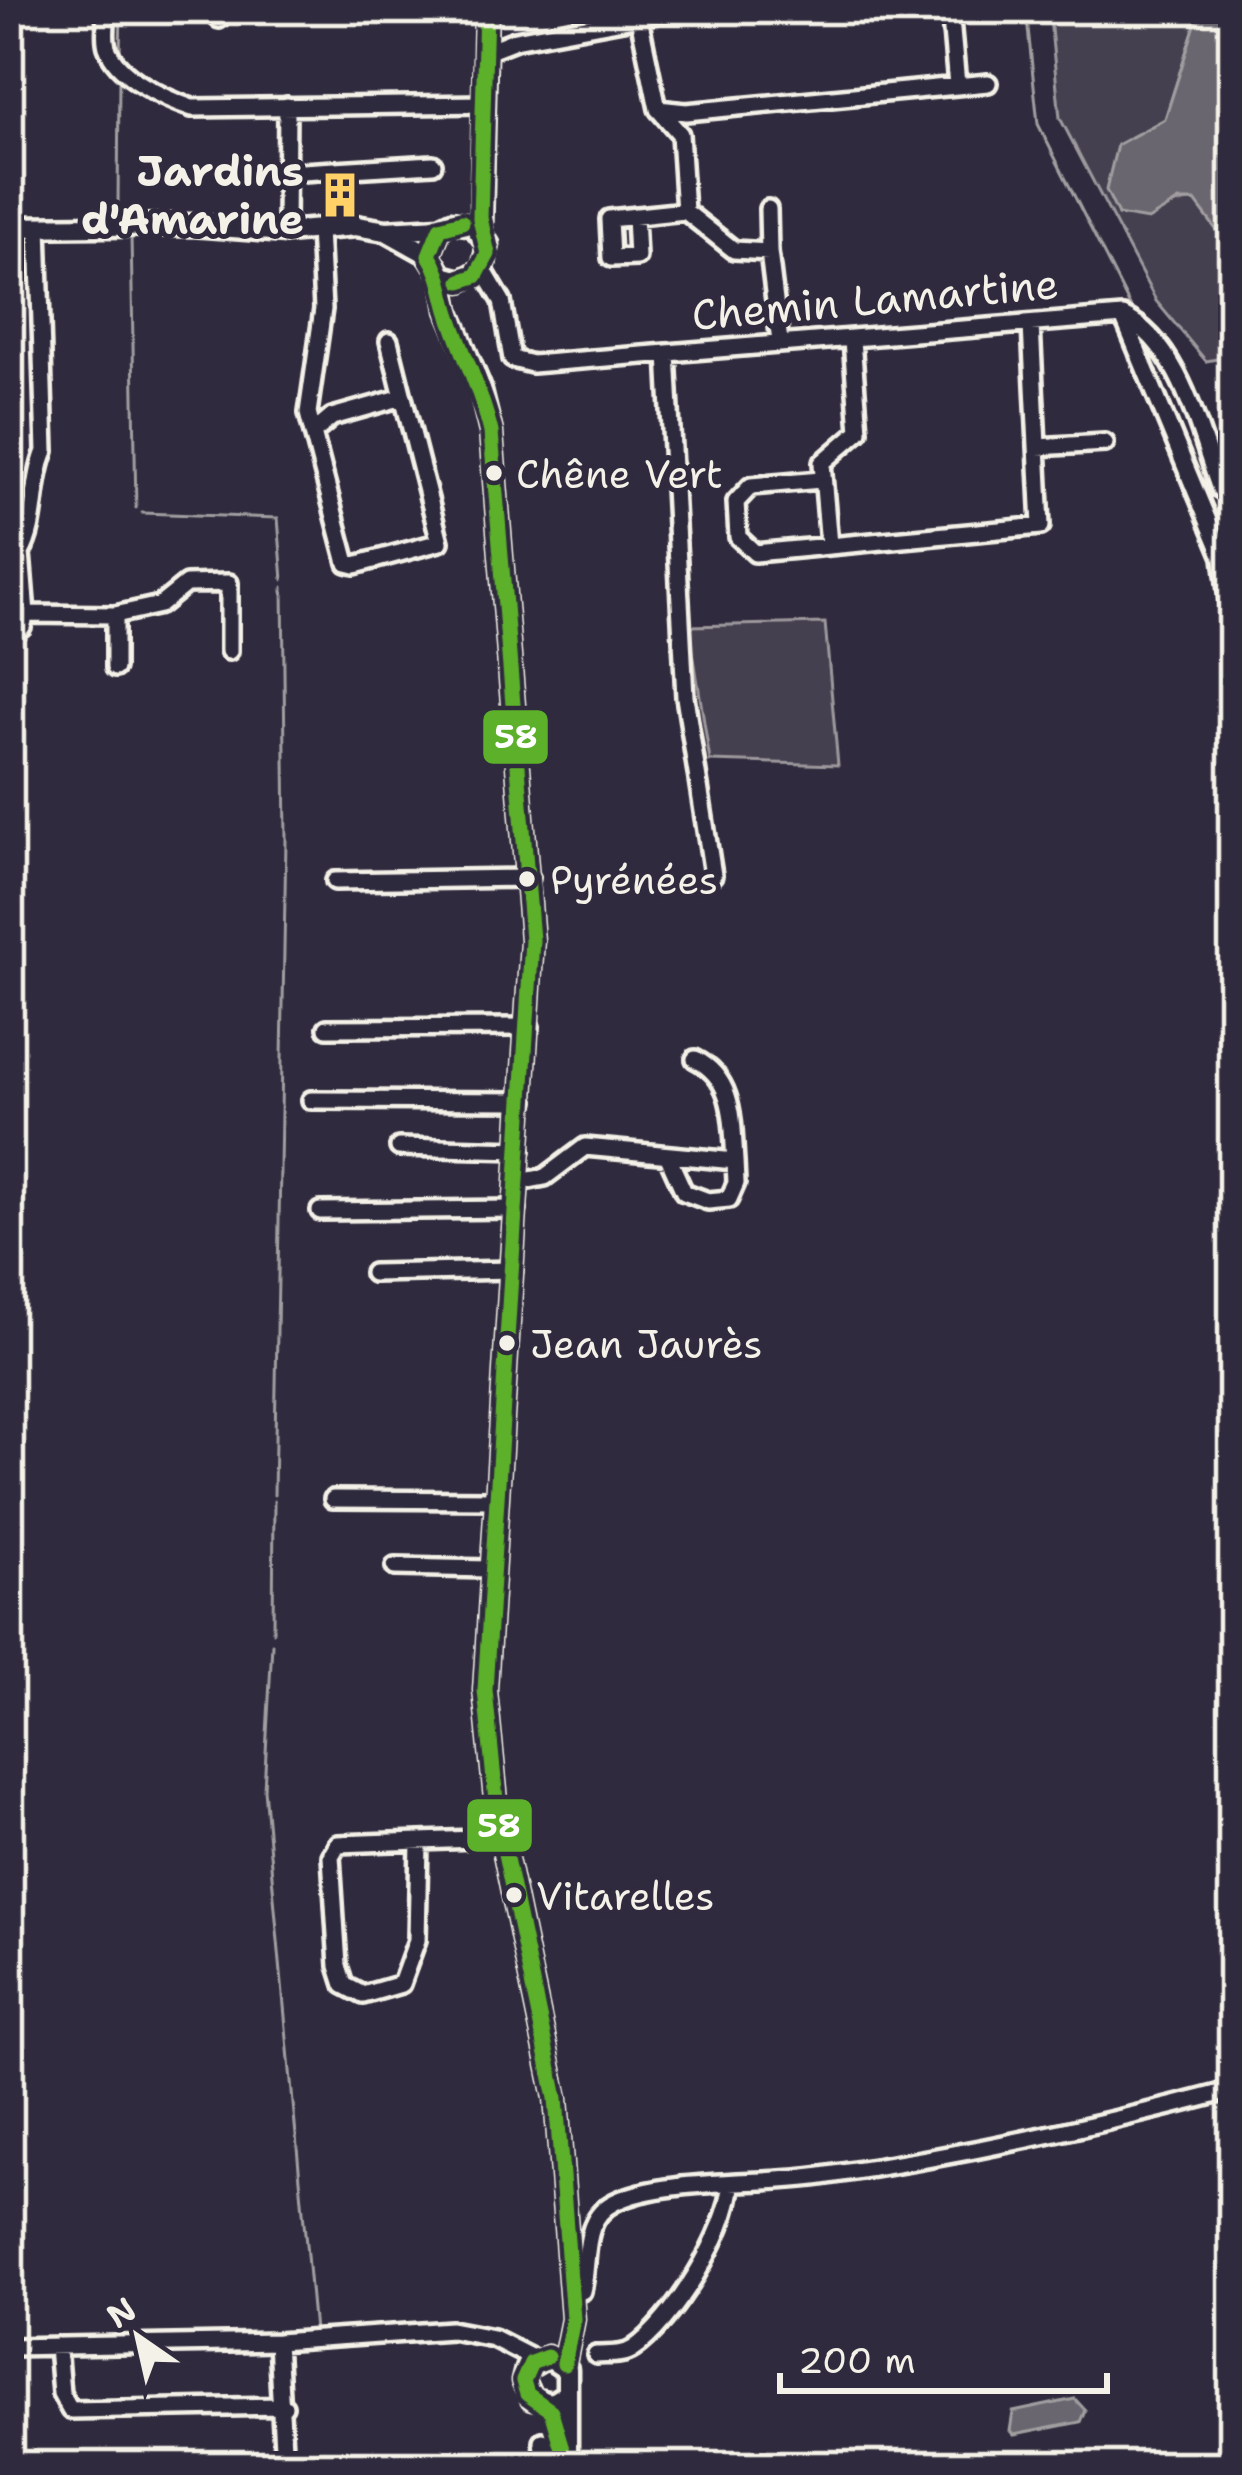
<svg xmlns="http://www.w3.org/2000/svg" width="1242" height="2475" viewBox="0 0 1242 2475" font-family="'Shantell Sans',sans-serif">
<style>
.green{fill:#454050;stroke:#9c989c;stroke-width:3}
.water{fill:#6a6670;stroke:#a19ea0;stroke-width:3}
.lines{fill:none;stroke-linecap:round;stroke-linejoin:round}
.stream{stroke:#a19ea0;stroke-width:3}
.minor-casing{stroke:#f4f1e8;stroke-width:24}
.major-casing{stroke:#f4f1e8;stroke-width:27}
.minor{stroke:#2f2a3d;stroke-width:15}
.major{stroke:#2f2a3d;stroke-width:18}
.bus-1-casing{stroke:#2f2a3d;stroke-width:24}
.bus-1{stroke:#5cb02a;stroke-width:15}
.bus-dot{fill:#f4f1e8;stroke:#2f2a3d;stroke-width:4.5}
.labels{text-anchor:middle;stroke-width:10;stroke-linejoin:round;paint-order:stroke}
.bus-label{font-size:39px;fill:#f4f1e8;stroke:#2f2a3d;text-anchor:start}
.poi-label{font-size:42px;font-weight:bold;fill:#f4f1e8;stroke:#2f2a3d;text-anchor:end}
.street-label{font-size:42px;fill:#f4f1e8;stroke:#2f2a3d}
.line-badge{stroke:#2f2a3d;stroke-width:4.5}
.badge-label{font-size:33px;text-anchor:middle;font-weight:bold;fill:#fff}
</style>
<rect width="100%" height="100%" fill="#2f2a3d"/>
<filter id="ink" filterUnits="userSpaceOnUse"><feTurbulence type="fractalNoise" baseFrequency=".00833" numOctaves="2"/><feDisplacementMap in="SourceGraphic" scale="24" xChannelSelector="R" yChannelSelector="G"/><feConvolveMatrix kernelMatrix="1 2 1 2 8 2 1 2 1" color-interpolation-filters="sRGB"/></filter>
<g filter="url(#ink)">
<path class="green" d="M1049 9H1200L1165 119 1117 145 1118 215C1163 222 1160 201 1196 201L1233 252V356L1206 361 1156 301 1060 118Z
M825 623 838 765 710 761 689 626Z"/>
<path class="water" d="M1200 9H1233V252L1195 201H1179L1148 220 1118 215 1106 190 1117 145 1165 119Z
M1075 2399 1085 2410 1080 2422 1014 2435 1010 2431 1013 2412Z"/>
<g class="lines">
<path class="stream" d="M1026 9 1038 124 1135 316
M120 55 121 9
M118 208 119 77
M131 235 136 508
M1145 342 1182 439
M1202 487 1233 556
M142 513 278 518 283 580
M274 1495 286 840 283 587
M273 1632 274 1501
M272 1644 264 1789 314 2331
M9 2337 229 2335"/>
<g class="minor-casing">
<path id="minor" d="M103 9C109 22 103 34 107 47 117 77 165 99 192 108L485 104
M218 9 219 19
M950 9 957 85
M639 18 658 109 686 112 988 83
M487 51 515 40 682 9
M658 109 680 134 685 211 734 250 769 252 780 342
M286 173 433 164
M768 209 769 252
M635 216 637 257 611 258 609 219 685 211
M286 232 287 106
M483 269 502 301 512 359 532 364 1123 316C1180 342 1199 433 1220 489L1233 496
M1123 316 1223 557 1233 642
M389 341 403 397
M667 353 685 697 713 875
M313 433 332 417 403 397 440 542 355 565 347 563 313 433 308 413 323 309 319 229
M1037 447 1105 443
M821 480 751 486 736 502 738 537 755 553 1041 526 1031 325
M829 545 822 463 859 431 852 340
M21 553C38 522 31 486 45 451L38 226
M26 614 115 615 160 605 186 584 229 583V651
M9 636 22 627 26 614 21 553
M115 668V615
M335 881 530 878
M327 1028 530 1027
M311 1100 525 1101
M399 1147 521 1150
M668 1157 684 1192 708 1201 729 1199 736 1183 735 1161
M519 1182 545 1177 585 1147 735 1161C732 1120 735 1079 695 1059
M320 1211 517 1209
M373 1273 513 1270
M333 1499 494 1500
M395 1567 489 1569
M419 1842 417 1940 401 1984 363 1995 344 1985 338 1966 331 1856 338 1844 502 1838
M571 2294 582 2291C590 2260 580 2219 615 2202 663 2178 766 2185 822 2176 962 2156 1097 2126 1233 2090
M277 2342 284 2466
M57 2346 61 2393 70 2410 284 2406
M9 2347 277 2342 451 2330 493 2338 536 2360
M596 2355C609 2354 623 2356 633 2349 672 2323 729 2231 731 2185
M542 2441 545 2466"/>
</g>
<g class="major-casing">
<path id="major" d="M9 227 192 225 286 232 356 226 386 231 429 255
M386 231 440 228
M481 231 486 9
M442 276 461 281 483 269 488 244 473 225 452 222 440 228 429 255 442 276 448 310 480 387 491 432 532 940 485 1690 498 1820 556 2098 573 2319 564 2364
M565 2395 552 2403 532 2399 523 2381 526 2369 547 2357 567 2370V2466"/>
</g>
<use href="#minor" class="minor"/>
<use href="#major" class="major"/>
<g class="bus-1-casing">
<path id="bus-1" d="M462 222 440 228 429 255C441 274 442 289 448 310 461 352 481 389 491 432L532 940 485 1690 498 1820 556 2098 573 2319 564 2364
M461 281 476 276 488 254 480 218 486 9
M547 2357 531 2363 523 2381 527 2394 551 2411 567 2466"/>
</g>
<use href="#bus-1" class="bus-1"/>
</g>
</g>
<defs>
<g id="building-bare" transform="scale(3.6)"><path d="M-4-6H4V6H1V3H-1V6H-4ZM-2.5-4.3h1.7v1.8h-1.7ZM.8-4.3h1.7v1.8H.8ZM-2.5-1h1.7V.8h-1.7ZM.8-1h1.7V.8H.8Z" fill="#ffd166" stroke="#2f2a3d" stroke-width="2.5" paint-order="stroke"/></g>
</defs>
<g fill-rule="evenodd">
<use href="#building-bare" x="340" y="195"/>
</g>
<g class="bus-dot">
<circle cx="494" cy="473" r="10"/>
<circle cx="527" cy="879" r="10"/>
<circle cx="507" cy="1343" r="10"/>
<circle cx="514" cy="1895" r="10"/>
</g>
<g class="labels">
<g class="bus-label">
<text x="516" y="488">Chêne Vert</text>
<text x="550" y="894">Pyrénées</text>
<text x="530" y="1358">Jean Jaurès</text>
<text x="536" y="1910">Vitarelles</text>
</g>
<g class="poi-label">
<text x="304" y="186">Jardins<tspan x="304" dy="48">d'Amarine</tspan></text>
</g>
<g class="street-label">
<text transform="translate(875 299) rotate(-5)" y="15">Chemin Lamartine</text>
</g>
</g>
<g class="line-badge">
<rect x="481" y="708" width="69" height="58" rx="12" fill="#5cb02a"/>
<rect x="465" y="1797" width="69" height="57" rx="12" fill="#5cb02a"/>
</g>
<g class="badge-label">
<text x="516" y="748">58</text>
<text x="499" y="1837">58</text>
</g>
<rect width="1242" height="2475" fill="none" stroke="#2f2a3d" stroke-width="48"/>
<rect x="24" y="24" width="1194" height="2427" fill="none" stroke="#f4f1e8" stroke-width="4.5" filter="url(#ink)"/>
<g transform="translate(138 2337) rotate(326)" stroke="#2f2a3d" stroke-width="9" paint-order="stroke">
<path d="M0-9L21 45L0 30L-21 45Z" fill="#f4f1e8"/>
<text y="-18" font-size="33" font-weight="bold" text-anchor="middle" fill="#f4f1e8">N</text>
</g>
<path d="M780 2373v18h327v-18" fill="none" stroke="#f4f1e8" stroke-width="6"/>
<text x="798" y="2373" font-size="36" fill="#f4f1e8" stroke="#2f2a3d" stroke-width="9" paint-order="stroke">200 m</text>
</svg>
